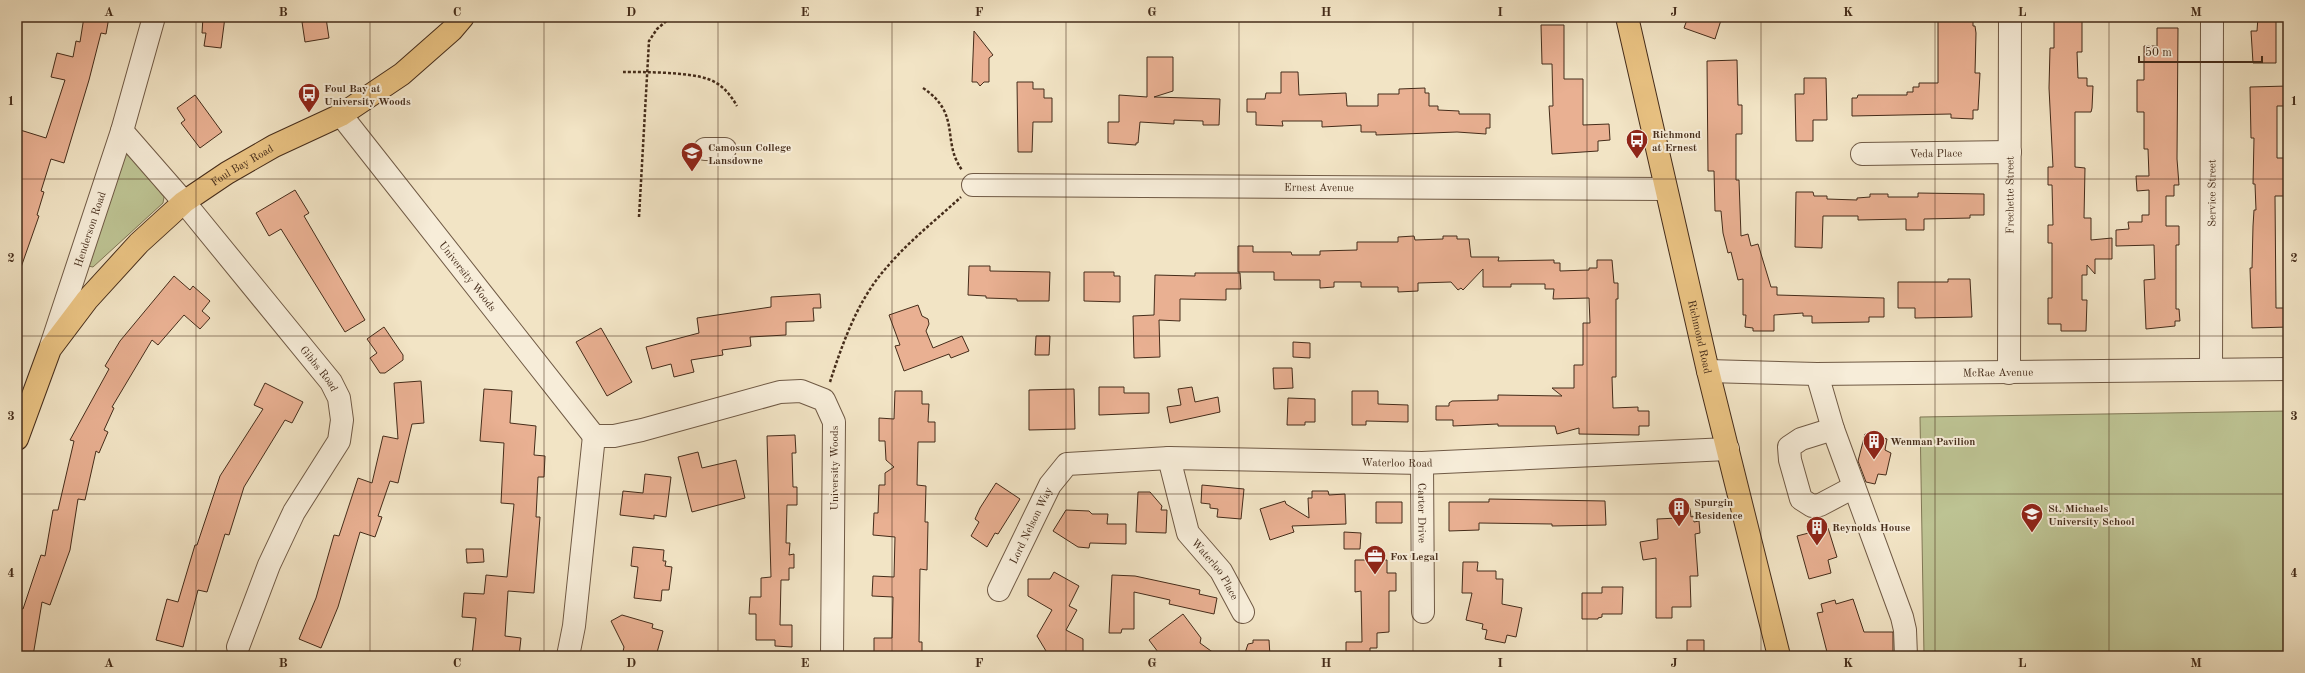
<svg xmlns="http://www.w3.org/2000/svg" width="2305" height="673" viewBox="0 0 2305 673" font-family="'Old Standard TT',serif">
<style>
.green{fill:#bdc393;stroke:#817856}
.building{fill:#e9b092;stroke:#452c1a}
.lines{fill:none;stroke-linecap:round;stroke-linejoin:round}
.minor-casing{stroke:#705a45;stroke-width:24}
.major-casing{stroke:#452c1a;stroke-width:24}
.path{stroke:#452c1a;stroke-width:2.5;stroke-dasharray:3 2;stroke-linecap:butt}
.minor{stroke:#f7edd9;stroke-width:22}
.major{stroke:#e9c282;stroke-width:22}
.grid{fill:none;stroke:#452c1a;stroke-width:1;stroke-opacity:0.55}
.labels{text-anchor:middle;stroke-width:4;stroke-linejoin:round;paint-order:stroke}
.poi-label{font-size:11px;font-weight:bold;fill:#452c1a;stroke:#f7edd9;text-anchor:start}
.street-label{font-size:11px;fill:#452c1a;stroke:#f7edd9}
.neatline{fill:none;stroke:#452c1a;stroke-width:1.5}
.grid-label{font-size:13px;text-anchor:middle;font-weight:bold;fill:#452c1a}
</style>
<rect width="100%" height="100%" fill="#f2e4c5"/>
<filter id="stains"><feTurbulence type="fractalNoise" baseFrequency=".005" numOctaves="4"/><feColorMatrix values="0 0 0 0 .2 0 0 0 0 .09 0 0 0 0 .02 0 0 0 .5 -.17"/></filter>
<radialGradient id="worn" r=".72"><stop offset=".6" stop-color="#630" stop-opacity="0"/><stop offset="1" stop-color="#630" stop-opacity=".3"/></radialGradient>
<path class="green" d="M125 154 131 156 164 197 163 203 93 267 88 266Z
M2288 411V656H1924L1920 417Z"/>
<path class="building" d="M84 17H109L106 34 101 33 89 80 64 163 51 159 41 191 44 192 37 215 39 216 19 273 17 272V129L46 138 65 80 51 77 57 53 73 57 76 41 80 42Z
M203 17H225L221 48 204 46 206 33H202Z
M1688 17H1722L1715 39 1684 28Z
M1938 17H1973V26H1975L1976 33 1975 73H1980L1978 110H1973V119L1951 118V114L1852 116V98H1857L1858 95H1907V92H1913V87H1919V83H1938Z
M2054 17H2082V52H2077L2078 78H2087V86H2093L2092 108 2091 112H2075V167L2085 168 2084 218H2091V240L2112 238V259H2095V274L2087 265V275H2082V300H2087L2086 331H2061V324H2048V298H2052V243H2048V225H2053L2052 185H2048V167H2053L2049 88 2050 48H2054Z
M2258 17H2276V63H2253L2251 31H2257Z
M326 18 329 38 305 42 302 22Z
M1541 25H1564V79H1583V125L1609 124 1610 140 1598 141V151L1552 154 1549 106H1553L1552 64H1542Z
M2157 28H2178L2177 159 2179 185H2174V196H2166V226H2179V245H2176V309H2179L2180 321H2175V326L2146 329 2144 280 2155 279 2154 245 2116 246V230L2129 229 2128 222H2142V215H2149V190L2137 191 2136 176H2149L2148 149H2144V112H2137V80H2144V46H2157Z
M974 31 993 55 989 58V82H984L980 86 977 82H972Z
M1147 57H1173V91L1154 97 1220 99 1219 125H1203V121L1174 120V124L1140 122 1138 143H1136V145L1108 143V122H1119V95L1147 97Z
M1737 60 1738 105H1742V134H1736V180H1739L1741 236 1748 234 1751 246 1758 244 1771 287H1777V295L1884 298V317H1869V322L1812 323V316H1803V313L1774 315V331H1753V328L1745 327 1746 315H1743V279L1738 280 1731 252 1728 253 1723 233 1721 211H1715L1714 171H1708L1707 61Z
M1281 72H1298L1299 95 1346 93 1347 106H1378V94H1399V89L1425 88V93H1429V106H1438V110L1459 111V114H1490V128H1486V134L1457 132 1376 135V132H1361V125L1322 127V121H1282L1283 126 1256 125V112H1247V99H1265L1266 93H1281Z
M1804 78H1826L1827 120H1813V141H1796L1795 94H1804Z
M1017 82H1033V89H1044V98H1052V122H1033L1032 152H1018Z
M2288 86V106H2277V158H2285L2286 196H2275L2276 308H2288V327L2252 328 2250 268H2252L2253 226 2254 210H2256L2255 184H2253L2254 138H2251L2250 87Z
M195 95 222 132 200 148 181 123 185 120 177 108Z
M295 190 309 213 304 216 365 320 345 332 281 229 269 236 256 213Z
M1796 192H1813L1814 196H1827V199L1857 200V198L1870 197V194H1888V197H1918V193L1984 194V215H1970V218L1924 219V230H1906V219L1858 220V216H1823L1822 248 1795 247Z
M1414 236 1415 240 1443 239V236H1457V239H1469L1471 257H1499L1498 261 1554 260V263H1560V271L1589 270V268H1597V260H1612L1614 283H1618V299H1616V377H1612L1613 408 1638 407V411H1649V426H1639V435L1579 434V428L1557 434 1555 426H1498V424L1453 426V420H1436V406H1449V403L1452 401 1498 400V395L1562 396 1552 388H1574V365H1583V323H1590L1589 298 1553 299 1554 289H1545V284H1511V287H1483V269L1463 290 1461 288 1458 290 1451 282 1418 283V291L1398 292V287H1361V282H1334V287L1320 288V280H1274V272H1238V246H1253V252H1291L1292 255H1320V251L1357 250V242H1398V237Z
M969 266H990V271L1050 272 1049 301H1017V299L986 298V296L968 295Z
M1084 272H1114V276H1120V302L1084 301Z
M1195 273H1240L1241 289H1226V300L1180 299V321L1159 320 1160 357 1134 358 1133 316 1154 315 1155 275 1195 276Z
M174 276 190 290 193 286 210 301 202 311 210 318 200 329 184 315 158 345 152 340 112 407 114 408 104 430 108 432 99 453 96 451 85 500 78 499 70 550 50 605 42 602 33 656 17 655V608L23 609 41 555 45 556 53 510H58L74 441 70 440 109 369 105 366 120 341Z
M1948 279H1970L1972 317 1915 318V308H1898V282H1948Z
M820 294 821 308H813L814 321 786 322V335L750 337 751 346 722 350 723 355 691 360 694 372 674 377 671 364 652 369 646 347 699 333 697 318 771 307V297Z
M918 305 922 316 928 319 929 324 926 331 933 348 962 336 969 351 951 358 949 354 904 371 895 346 900 345 889 315Z
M384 327 403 355V360L385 373H380L370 358 377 353 367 339Z
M601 328 632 382 607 396 576 342Z
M1036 336H1050L1049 355H1035Z
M1293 342 1310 343V358L1293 357Z
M1273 368H1292L1293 388 1274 389Z
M421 381 424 423 412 424 398 483 390 481 378 516 382 517 375 537 360 532 338 607 321 648 299 639 316 598 334 535 339 536 358 478 372 483 383 436 398 439 394 383Z
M265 383 303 402 292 423 285 420 244 487 229 535 225 534 207 592 198 590 183 647 156 640 167 599 178 602 195 545H197L220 476 263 409 254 405Z
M1099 387H1124V393H1149V413L1099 415Z
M1192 387 1195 402 1218 397 1220 412 1170 423 1167 407 1181 405 1178 389Z
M484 389 512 391 510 423 536 426 534 455 545 456 544 477H538L536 517H540L534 593 508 591 505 636 521 638 519 656H472L476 618 462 617 464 593 484 594 486 575 507 577 514 504 501 503 504 443 480 441Z
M1074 389 1075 429 1029 430V390Z
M895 391H922V404H929L928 422H935V442H918L917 485 926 486 925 522H928L927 570 920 569 919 642H922V656H874V638H892L893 597 872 596 873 576 894 577 895 537 873 535 874 513H878L879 485H885V473L894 467 886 460 885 441H879V418L894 419Z
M1352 391H1378V404L1408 405V422L1366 421V425H1352Z
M1288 398 1315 399V422H1305V425H1287Z
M1865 434 1887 439 1885 450 1891 453 1886 475 1878 474 1875 484 1866 482 1858 461Z
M795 435 796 453H792L793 487H797V505H787L786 543H790L789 555 794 554V568H789V580H781L780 625H792V647L775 646V640H756V614H749L750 597H761V578L771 577 767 436Z
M698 452 702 468 736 460 745 498 692 512 678 457Z
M645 474 671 477 666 517 654 515V519L620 515 623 491 643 493Z
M996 483 1020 499 998 534 995 533 987 547 971 536 979 522 975 519 980 508Z
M1202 485 1244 489 1241 519 1217 517 1218 509 1210 508V504L1201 503Z
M1312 491H1328L1329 495 1345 494 1346 524 1292 526 1294 532 1270 540 1260 509 1285 501 1286 504 1309 518 1308 498H1312Z
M1138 492H1150L1162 506 1161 510H1167L1166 533 1136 532Z
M1489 499 1605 501 1606 525 1552 526V524L1479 523V530L1449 531V502H1489Z
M1376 502H1402V523H1376Z
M1690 508 1691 517 1693 516 1694 522 1699 521 1700 533 1695 534 1698 576H1690L1691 607H1672V618H1656V558L1643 560 1640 542 1658 539 1657 519 1678 518V509Z
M1066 510 1089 511 1092 514H1108L1107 524H1126V544L1090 543 1089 548 1078 547 1053 531Z
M1828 528 1837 557 1828 560 1831 573 1809 579 1797 536Z
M1344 532 1361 533 1360 549H1344Z
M633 547 664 550 663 561H666L665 566 672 567 669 590H662L661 601 634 598 638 567 631 566Z
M466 549H483L484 562 467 563Z
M1355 560H1387V573H1396V591H1389V632L1377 633V648H1370V656H1346V642H1362L1361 591 1355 592Z
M1463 562H1478L1477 571H1496V579H1503L1502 604 1522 608 1516 637 1507 635 1505 643 1485 639 1487 630 1482 629 1483 624 1466 620 1472 593H1462Z
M1054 572 1079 586 1069 606 1077 610 1066 630 1083 639V656H1049L1037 636 1052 610 1028 596V579H1050Z
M1112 575 1135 576 1200 590 1199 594 1217 598 1214 614 1169 604 1170 600 1134 592V629H1122L1121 633H1109Z
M1602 587H1623L1622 614H1602V617L1598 618V619H1582V593H1602Z
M1853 599 1864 632H1893V656H1828L1817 613 1823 612 1821 604 1835 600 1836 604Z
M1183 614 1201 638 1200 643 1218 656H1161L1149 640Z
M622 615 653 624 652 628 663 631 656 656H622L624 647 611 621Z
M1253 640H1269L1270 656H1244L1248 644 1253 643Z
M1687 640H1704V656H1687Z"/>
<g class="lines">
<g class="minor-casing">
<g id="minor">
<path id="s1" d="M341 115 594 436"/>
<path id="s2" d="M122 131 184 202 331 382 339 398 342 420 339 441 294 512 269 565 238 647"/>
<path d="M705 149H725"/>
<path id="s3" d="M1862 154 2010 152"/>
<path id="s4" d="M973 185 1665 189"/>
<path id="s5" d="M51 346 122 131 154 17"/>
<path id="s6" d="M2211 369 2212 17"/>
<path id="s7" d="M1708 371 1817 374 2288 369"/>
<path id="s8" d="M2009 373 2010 17"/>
<path d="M1817 374 1833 429 1902 617 1905 630 1906 656"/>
<path d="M1833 429 1801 439 1789 447 1790 460 1801 499 1812 506 1820 505 1854 487"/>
<path id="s9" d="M1169 458 1188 533 1221 571 1243 612"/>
<path id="s10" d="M1422 463 1423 612"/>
<path id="s11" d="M999 590 1050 485 1067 464 1169 458 1422 463 1728 449"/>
<path d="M568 656 574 626 594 436H614L642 430 780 392 801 391 824 400 834 422 832 656"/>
</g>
</g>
<g class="major-casing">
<g id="major">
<path id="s12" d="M1627 17 1708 371 1779 656"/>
<path id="s13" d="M17 439 50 349 87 300 139 243 184 202 227 173 274 146 341 115 402 74 452 30 463 17"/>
</g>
</g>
<path class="path" d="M623 72C646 72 688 72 708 79 722 84 730 94 737 106
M923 88C962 114 941 141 962 170
M639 217 649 41 657 29 671 17
M830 382C843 342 858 299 887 267 909 241 936 220 961 197"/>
<use href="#minor" class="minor"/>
<use href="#major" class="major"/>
</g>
<path class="grid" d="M196 17V656M370 17V656M544 17V656M718 17V656M892 17V656M1066 17V656M1239 17V656M1413 17V656M1587 17V656M1761 17V656M1935 17V656M2109 17V656M17 179H2288M17 336H2288M17 494H2288"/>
<defs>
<g id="bus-pin" transform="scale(1.15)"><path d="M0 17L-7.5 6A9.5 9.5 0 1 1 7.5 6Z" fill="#8f2418" stroke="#f7edd9"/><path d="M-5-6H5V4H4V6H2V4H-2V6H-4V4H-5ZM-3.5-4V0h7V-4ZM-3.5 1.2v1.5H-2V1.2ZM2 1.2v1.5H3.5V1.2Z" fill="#fff"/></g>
<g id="university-pin" transform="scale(1.15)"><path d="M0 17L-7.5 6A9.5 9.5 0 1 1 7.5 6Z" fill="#8f2418" stroke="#f7edd9"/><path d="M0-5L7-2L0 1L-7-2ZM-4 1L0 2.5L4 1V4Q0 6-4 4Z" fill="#fff"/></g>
<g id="building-pin" transform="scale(1.15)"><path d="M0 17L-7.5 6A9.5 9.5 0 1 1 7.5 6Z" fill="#8f2418" stroke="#f7edd9"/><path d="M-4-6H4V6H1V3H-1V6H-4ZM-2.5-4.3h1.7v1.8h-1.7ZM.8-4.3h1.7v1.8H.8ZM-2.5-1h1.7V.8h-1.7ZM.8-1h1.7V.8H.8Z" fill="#fff"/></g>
<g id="school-pin" transform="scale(1.15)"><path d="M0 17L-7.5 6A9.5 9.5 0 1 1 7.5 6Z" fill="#8f2418" stroke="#f7edd9"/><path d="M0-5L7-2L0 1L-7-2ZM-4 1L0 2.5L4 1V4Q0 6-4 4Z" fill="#fff"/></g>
<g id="office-pin" transform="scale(1.15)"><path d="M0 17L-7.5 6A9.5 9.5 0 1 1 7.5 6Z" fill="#8f2418" stroke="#f7edd9"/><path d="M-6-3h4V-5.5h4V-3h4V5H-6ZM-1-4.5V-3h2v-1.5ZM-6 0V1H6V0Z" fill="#fff"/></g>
</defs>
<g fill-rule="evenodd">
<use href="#bus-pin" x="309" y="94"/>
<use href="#bus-pin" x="1637" y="140"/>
<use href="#university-pin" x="692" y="153"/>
<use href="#building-pin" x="1874" y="441"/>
<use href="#building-pin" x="1679" y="508"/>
<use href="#school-pin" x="2032" y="514"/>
<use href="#building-pin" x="1817" y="527"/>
<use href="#office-pin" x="1375" y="556"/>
</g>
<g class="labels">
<g class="poi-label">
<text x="324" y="92">Foul Bay at<tspan x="324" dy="13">University Woods</tspan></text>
<text x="1652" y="138">Richmond<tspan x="1652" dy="13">at Ernest</tspan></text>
<text x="708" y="151">Camosun College<tspan x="708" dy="13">Lansdowne</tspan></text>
<text x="1890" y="445">Wenman Pavilion</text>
<text x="1694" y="506">Spurgin<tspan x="1694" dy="13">Residence</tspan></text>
<text x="2048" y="512">St. Michaels<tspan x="2048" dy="13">University School</tspan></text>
<text x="1832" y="531">Reynolds House</text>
<text x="1390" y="560">Fox Legal</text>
</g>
<g class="street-label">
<text dy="4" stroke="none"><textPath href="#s3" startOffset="74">Veda Place</textPath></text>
<text dy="4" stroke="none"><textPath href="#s13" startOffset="364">Foul Bay Road</textPath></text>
<text dy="4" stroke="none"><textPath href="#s4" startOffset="346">Ernest Avenue</textPath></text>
<text dy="4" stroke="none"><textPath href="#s6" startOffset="176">Service Street</textPath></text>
<text dy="4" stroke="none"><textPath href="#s8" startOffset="178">Frechette Street</textPath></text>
<text dy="4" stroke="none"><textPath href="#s5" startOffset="123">Henderson Road</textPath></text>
<text dy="4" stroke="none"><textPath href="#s1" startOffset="205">University Woods</textPath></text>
<text dy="4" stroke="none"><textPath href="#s12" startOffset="328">Richmond Road</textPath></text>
<text dy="4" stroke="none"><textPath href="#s2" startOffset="309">Gibbs Road</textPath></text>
<text dy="4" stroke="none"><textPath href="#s7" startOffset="290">McRae Avenue</textPath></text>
<text dy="4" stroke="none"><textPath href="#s11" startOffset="474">Waterloo Road</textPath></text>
<text transform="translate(834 468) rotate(-90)" y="4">University Woods</text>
<text dy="4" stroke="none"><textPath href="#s10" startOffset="50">Carter Drive</textPath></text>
<text dy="4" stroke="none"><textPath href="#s11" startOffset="72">Lord Nelson Way</textPath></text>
<text dy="4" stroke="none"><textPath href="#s9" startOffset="123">Waterloo Place</textPath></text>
</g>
</g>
<rect width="2305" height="673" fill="none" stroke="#f2e4c5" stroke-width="44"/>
<path d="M2139 56v6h123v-6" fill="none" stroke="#452c1a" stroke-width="2"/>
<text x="2145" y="56" font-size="12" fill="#452c1a" stroke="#f7edd9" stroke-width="3" paint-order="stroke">50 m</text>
<rect x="22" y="22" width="2261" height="629" class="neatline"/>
<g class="grid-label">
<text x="109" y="16">A</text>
<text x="283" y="16">B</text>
<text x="457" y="16">C</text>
<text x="631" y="16">D</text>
<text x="805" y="16">E</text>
<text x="979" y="16">F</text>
<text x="1152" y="16">G</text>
<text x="1326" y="16">H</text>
<text x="1500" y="16">I</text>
<text x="1674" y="16">J</text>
<text x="1848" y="16">K</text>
<text x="2022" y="16">L</text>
<text x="2196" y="16">M</text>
<text x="11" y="105">1</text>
<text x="2294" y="105">1</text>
<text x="11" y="262">2</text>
<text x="2294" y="262">2</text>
<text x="11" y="420">3</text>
<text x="2294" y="420">3</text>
<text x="11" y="577">4</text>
<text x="2294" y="577">4</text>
<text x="109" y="667">A</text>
<text x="283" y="667">B</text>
<text x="457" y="667">C</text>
<text x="631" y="667">D</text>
<text x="805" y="667">E</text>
<text x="979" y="667">F</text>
<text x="1152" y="667">G</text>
<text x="1326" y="667">H</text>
<text x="1500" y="667">I</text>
<text x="1674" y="667">J</text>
<text x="1848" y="667">K</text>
<text x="2022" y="667">L</text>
<text x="2196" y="667">M</text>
</g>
<rect width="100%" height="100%" filter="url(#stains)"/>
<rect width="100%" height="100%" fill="url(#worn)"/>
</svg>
